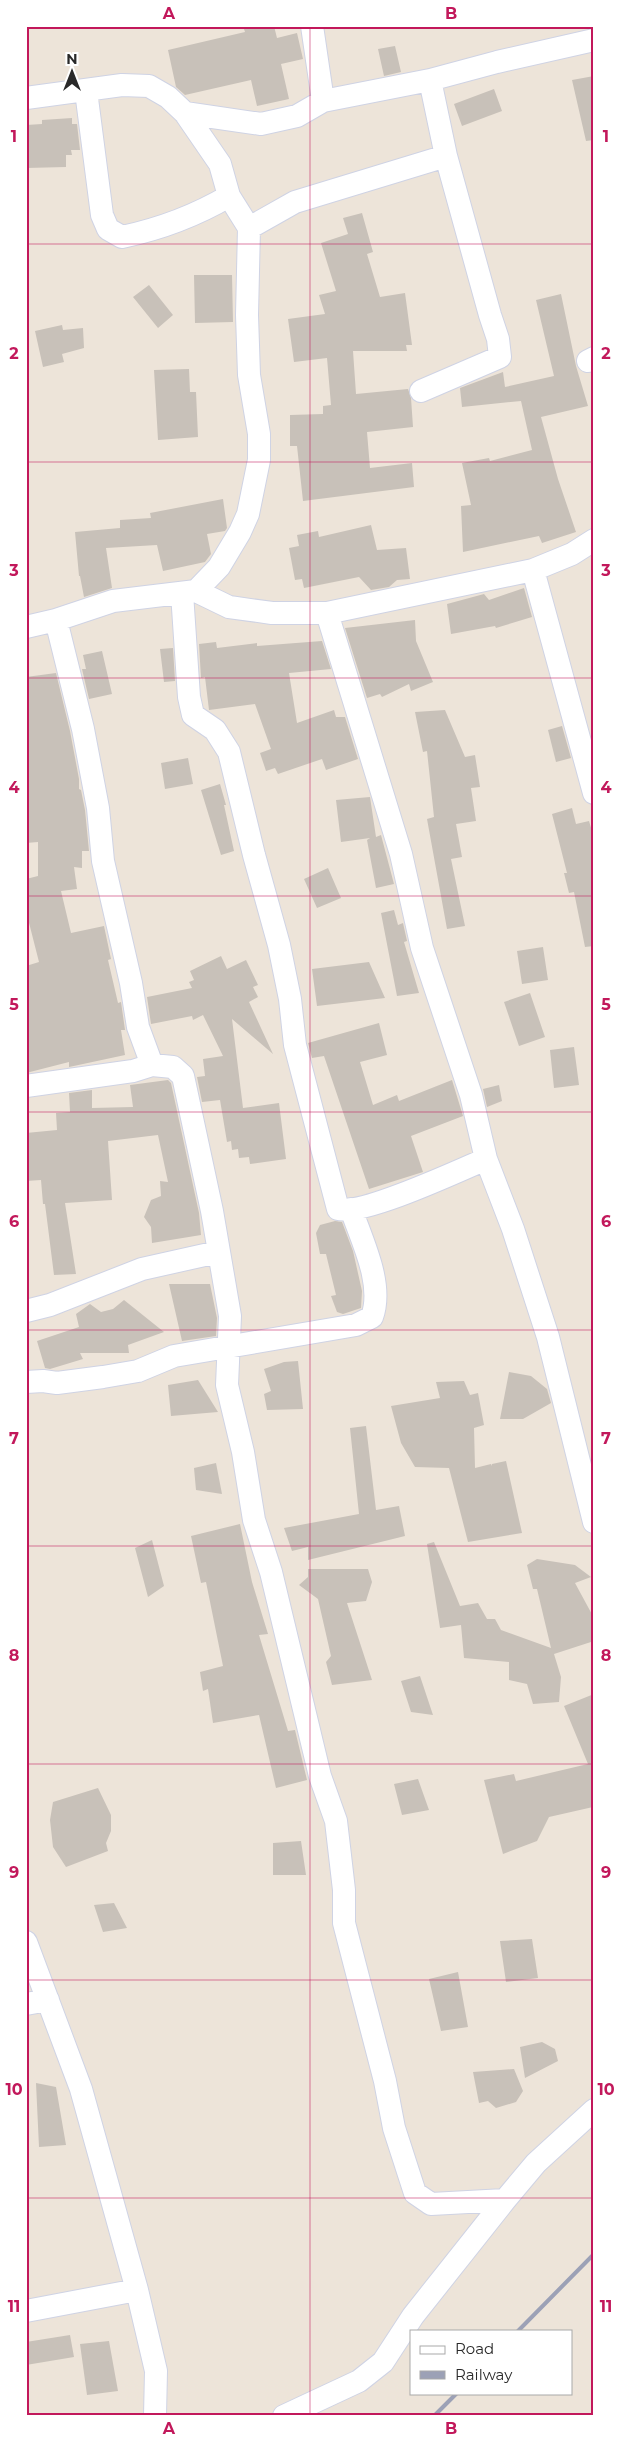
<svg xmlns="http://www.w3.org/2000/svg" width="620" height="2442" viewBox="0 0 620 2442" font-family="Montserrat,sans-serif">
<style>
.building{fill:#c8c1b9}
.lines{fill:none;stroke-linecap:round;stroke-linejoin:round}
.street-casing{stroke:#cfd3e4;stroke-width:24}
.street{stroke:#fff;stroke-width:22}
.rail{stroke:#9ca1b6;stroke-width:4}
.grid{fill:none;stroke:#c2185b;stroke-width:1;stroke-opacity:0.55}
.neatline{fill:none;stroke:#c2185b;stroke-width:2}
.grid-label{font-size:16px;text-anchor:middle;font-weight:bold;fill:#c2185b}
</style>
<rect width="100%" height="100%" fill="#ede4d9"/>
<path class="building" d="M243 26H274L277 38 297 33 303 59 281 64 289 99 257 106 251 80 185 95 176 87 168 50 245 32Z
M395 46 401 72 384 76 378 49Z
M594 76V140L586 141 572 80Z
M494 89 502 111 462 126 454 104Z
M72 118V124H77L80 150H71L72 155H66V167L26 168V125L42 124V120Z
M362 213 373 252 367 254 380 297 405 293 412 345H406L407 351H353L356 394 408 389 411 398 413 427 367 432 370 468 412 463 414 487 303 501 297 446H290V415L323 414V406L331 405 327 358 294 362 288 319 325 314 319 295 336 291 321 243 348 234 343 218Z
M194 275H232L233 322 195 323Z
M149 285 173 315 158 328 133 297Z
M561 294 576 366 588 406 541 417 558 479 576 532 542 543 539 536 463 552 461 506 471 505 462 463 489 458 490 461 532 450 521 401 462 407 460 388 503 372 505 387 554 376 536 300Z
M62 325 63 330 83 328 84 348 62 354 64 362 43 367 35 331Z
M189 369 190 392H196L198 437 158 440 154 370Z
M223 499 227 528 225 531 207 534 211 554 205 562 163 571 157 545 106 548 112 588 84 597 80 576H79L75 532 120 528V520L151 518 150 513Z
M371 525 377 550 406 548 410 579 397 580 389 587 371 590 359 577 304 588 302 579 295 580 289 548 299 546 297 535 318 531 319 537Z
M524 588 532 617 496 628 495 626 451 634 447 604 484 594 489 600Z
M415 620 416 641 433 682 411 691 409 684 382 697 380 694 367 698 345 628Z
M322 641 331 669 289 673 297 723 334 710 336 717H345L358 759 326 770 322 759 278 774 275 768 266 771 260 753 271 749 255 704 209 710 205 677 201 678 199 644 216 642 217 648 257 643V646Z
M173 648 175 681 164 682 160 649Z
M102 651 112 694 89 699 82 669H86L83 655Z
M56 673 70 731 79 779V789L81 790 85 810 89 851H82V868L74 867 77 889 61 891 71 933 104 926 111 959 108 960 118 1003 121 1002 125 1030H121L125 1055 69 1067V1062L26 1073V966L39 962 26 911V879L38 876V842L26 843V677Z
M445 710 465 757 475 755 480 787 471 788 476 821 456 824 462 857 451 859 465 926 447 929 427 819 434 817 427 751 423 752 415 712Z
M562 726 571 758 556 762 548 730Z
M188 758 193 784 165 789 161 763Z
M220 784 226 805H224L234 851 221 855 201 790Z
M370 797 376 837 381 835 394 884 376 888 367 840 370 838 341 842 336 800Z
M572 808 576 824 589 821 594 838V946L585 947 574 892 569 893 564 873H567L552 814Z
M328 868 341 898 317 908 304 879Z
M394 910 398 925 403 923 407 941 404 942 419 993 397 996 381 913Z
M543 947 548 980 522 984 517 951Z
M221 956 227 969 246 960 258 985 253 987 258 997 249 1002 273 1054 232 1019 243 1108 279 1103 286 1159 250 1164 249 1157 239 1158 238 1149 232 1150 231 1141 227 1142 220 1100 202 1102 197 1077 205 1076 203 1059 223 1056 203 1015 193 1020 192 1016 151 1024 147 997 192 988 189 982 194 980 190 971Z
M369 962 385 998 317 1006 312 969Z
M530 993 545 1037 519 1046 504 1002Z
M379 1023 387 1055 360 1062 373 1105 397 1095 399 1101 452 1080 463 1116 411 1136 423 1172 369 1189 324 1056 312 1058 308 1043Z
M574 1047 579 1085 554 1088 550 1050Z
M168 1080 171 1083 199 1213 201 1235 152 1243 151 1227 144 1217 151 1200 161 1196 160 1181 168 1182 158 1135 108 1141 112 1200 65 1203 76 1274 54 1275 45 1204H43L41 1180 26 1181V1133L57 1130 56 1113 70 1112 69 1093 92 1090V1108L133 1107 130 1085Z
M499 1085 502 1101 487 1107 483 1089Z
M335 1221 342 1222 353 1251 362 1291 361 1308 343 1314 337 1312 331 1296 336 1295 326 1254H320L316 1233 320 1225Z
M169 1284H210L217 1318 216 1336 182 1341Z
M124 1300 164 1332 128 1345 129 1353H80L83 1359 50 1369 45 1368 37 1341 79 1327 76 1314 90 1304 101 1312 113 1309Z
M298 1361 303 1409 267 1410 264 1394 271 1391 264 1369 284 1362Z
M509 1372 531 1376 547 1389 551 1403 523 1419H500Z
M198 1380 218 1412 171 1416 168 1385Z
M464 1381 470 1395 478 1393 484 1425 474 1428 475 1468 491 1464 492 1466V1464L506 1461 522 1533 468 1542 449 1468 415 1467 401 1443 391 1406 440 1398 436 1382Z
M366 1426 376 1510 399 1506 405 1536 308 1560V1547L292 1551 284 1528 359 1514 350 1428Z
M216 1463 222 1494 196 1490 194 1468Z
M240 1524 252 1582 268 1634 259 1635 288 1731 295 1730 307 1780 276 1788 259 1715 213 1723 208 1689 203 1691 200 1672 223 1666 206 1582 201 1583 191 1536Z
M152 1540 164 1586 148 1597 135 1548Z
M434 1542 460 1606 478 1603 487 1619H495L501 1630 551 1648 537 1589H533L527 1565 537 1559 575 1565 591 1577 575 1583 594 1618V1641L554 1654 561 1677 559 1702 533 1704 527 1684 509 1680V1662L464 1658 461 1625 440 1628 427 1544Z
M308 1569H368L372 1582 366 1601 347 1603 372 1680 332 1685 326 1662 331 1656 318 1599 299 1585 308 1577Z
M420 1676 433 1715 411 1712 401 1681Z
M594 1694V1795L591 1796 593 1807 549 1817 537 1841 503 1854 484 1780 514 1774 516 1781 588 1764 564 1706Z
M418 1779 429 1810 402 1815 394 1784Z
M98 1788 111 1815V1831L106 1843 108 1851 66 1867 53 1847 50 1820 53 1802Z
M301 1841 306 1875H273V1843Z
M114 1903 127 1928 103 1932 94 1905Z
M532 1939 538 1978 506 1982 500 1941Z
M458 1972 468 2027 441 2031 429 1979Z
M542 2042 555 2049 558 2061 525 2078 520 2047Z
M514 2069 523 2091 516 2102 496 2108 488 2101 479 2103 473 2072Z
M36 2083 56 2087 66 2145 39 2147Z
M70 2335 74 2357 26 2365V2342Z
M109 2341 118 2391 87 2395 80 2344Z"/>
<g class="lines">
<g class="street-casing">
<path id="street" d="M312 26 323 101
M86 91 102 215 108 229 122 237C160 229 195 216 229 196
M26 98 122 85 149 86 168 97 185 113 261 124 297 116 323 101 430 80 497 62 594 40
M185 113 220 164 229 196 249 228 247 315 249 375 259 434V460L248 514 240 532 219 567 196 591
M249 228 295 202 446 156
M588 361 594 358
M421 391 500 357 498 339 490 315 446 156 430 80
M533 570 594 793
M182 593 189 697 193 715 215 730 229 752 254 855 279 945 290 999 295 1045 338 1209C362 1216 458 1171 486 1159
M327 613 401 854 422 948 471 1095 486 1159 513 1229 548 1337 594 1522
M56 620 83 729 98 808 103 861 131 983 138 1027 152 1065 173 1067 183 1076 212 1211 230 1316 227 1385 243 1452 254 1520 271 1572 320 1776 336 1821 344 1890V1923L385 2081 394 2128 415 2193 431 2204 505 2200
M26 627 56 620 113 601 196 591 229 607 272 613H327L533 570 572 554 594 540
M26 1086 133 1071 152 1065
M26 1311 50 1305 142 1269 218 1252
M26 1382 43 1381 57 1383 103 1377 138 1371 174 1356 356 1325 372 1317C384 1284 362 1241 351 1209
M26 1942 81 2089 137 2290 156 2371 155 2416
M26 2004 48 2000
M26 2311 137 2290
M284 2416 359 2381 383 2362 413 2316 505 2200 536 2163 594 2110"/>
</g>
<use href="#street" class="street"/>
<path class="rail" d="M518 2331 594 2254
M434 2416 457 2393"/>
</g>
<path class="grid" d="M310 26V2416M26 244H594M26 462H594M26 678H594M26 896H594M26 1112H594M26 1330H594M26 1546H594M26 1764H594M26 1980H594M26 2198H594"/>
<rect width="620" height="2442" fill="none" stroke="#ffffff" stroke-width="55"/>
<rect x="410" y="2330" width="162" height="65" fill="#ffffff" stroke="#a9a9a9"/>
<rect x="420" y="2346" width="25" height="8" fill="#ffffff" stroke="#a9a9a9"/>
<text x="455" y="2354" font-size="15" fill="#292929">Road</text>
<rect x="420" y="2371" width="25" height="8" fill="#9ca1b6" stroke="#a9a9a9"/>
<text x="455" y="2380" font-size="15" fill="#292929">Railway</text>
<g transform="translate(72 72)" stroke="#ffffff" stroke-width="4" paint-order="stroke">
<path d="M0-4L9 19L0 12L-9 19Z" fill="#292929"/>
<text y="-8" font-size="14" font-weight="bold" text-anchor="middle" fill="#292929">N</text>
</g>
<rect x="28" y="28" width="564" height="2386" class="neatline"/>
<g class="grid-label">
<text x="169" y="19">A</text>
<text x="451" y="19">B</text>
<text x="14" y="142">1</text>
<text x="606" y="142">1</text>
<text x="14" y="359">2</text>
<text x="606" y="359">2</text>
<text x="14" y="576">3</text>
<text x="606" y="576">3</text>
<text x="14" y="793">4</text>
<text x="606" y="793">4</text>
<text x="14" y="1010">5</text>
<text x="606" y="1010">5</text>
<text x="14" y="1227">6</text>
<text x="606" y="1227">6</text>
<text x="14" y="1444">7</text>
<text x="606" y="1444">7</text>
<text x="14" y="1661">8</text>
<text x="606" y="1661">8</text>
<text x="14" y="1878">9</text>
<text x="606" y="1878">9</text>
<text x="14" y="2095">10</text>
<text x="606" y="2095">10</text>
<text x="14" y="2312">11</text>
<text x="606" y="2312">11</text>
<text x="169" y="2434">A</text>
<text x="451" y="2434">B</text>
</g>
</svg>
